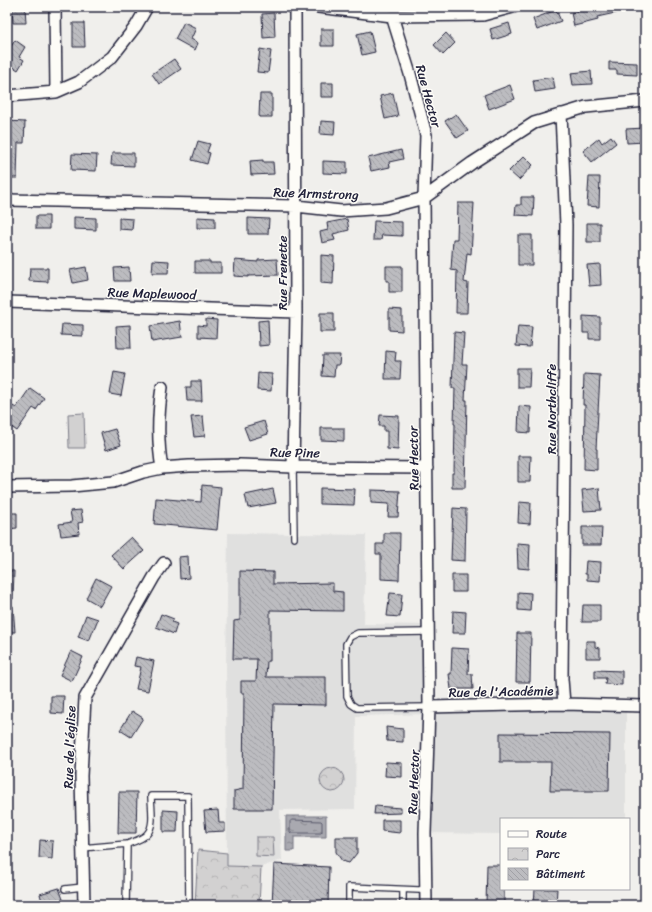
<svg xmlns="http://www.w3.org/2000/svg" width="652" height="912" viewBox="0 0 652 912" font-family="Sriracha,sans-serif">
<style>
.built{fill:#e0e0df}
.grass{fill:#d2d1d1;stroke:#7a7a86}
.park{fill:url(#park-crowns);stroke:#7a7a86}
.water{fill:url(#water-ripples);stroke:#737381}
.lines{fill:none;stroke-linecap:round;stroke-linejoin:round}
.shore{stroke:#58586a;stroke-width:1}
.building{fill:url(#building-back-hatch);stroke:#22223b}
.service-casing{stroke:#22223b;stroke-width:8}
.minor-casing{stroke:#22223b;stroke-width:14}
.service{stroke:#fdfcf7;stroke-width:5.5}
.minor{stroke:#fdfcf7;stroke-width:11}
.labels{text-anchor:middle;stroke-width:3;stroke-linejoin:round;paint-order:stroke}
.street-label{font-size:13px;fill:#22223b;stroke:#fdfcf7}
</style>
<defs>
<pattern id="park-crowns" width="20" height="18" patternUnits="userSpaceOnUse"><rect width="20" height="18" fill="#d2d1d1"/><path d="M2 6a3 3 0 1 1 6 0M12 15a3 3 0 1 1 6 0" fill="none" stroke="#b4b3b4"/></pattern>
<pattern id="water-ripples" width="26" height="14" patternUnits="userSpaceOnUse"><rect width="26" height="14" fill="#a9a9b0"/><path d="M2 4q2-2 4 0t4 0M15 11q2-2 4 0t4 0" fill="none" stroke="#898990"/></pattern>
<pattern id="building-back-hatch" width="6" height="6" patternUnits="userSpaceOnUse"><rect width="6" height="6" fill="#bcbcc0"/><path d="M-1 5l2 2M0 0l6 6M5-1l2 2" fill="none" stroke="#a1a1a6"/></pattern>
</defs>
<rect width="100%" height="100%" fill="#f0efec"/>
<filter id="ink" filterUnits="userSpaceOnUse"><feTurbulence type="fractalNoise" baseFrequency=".025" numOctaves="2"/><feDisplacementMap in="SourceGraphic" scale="8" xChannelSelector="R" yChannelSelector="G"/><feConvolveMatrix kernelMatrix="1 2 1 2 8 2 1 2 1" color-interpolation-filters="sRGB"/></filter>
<g filter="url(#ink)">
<path class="built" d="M228 533 366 535 364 624 430 625 429 707 626 709V819H501V834L425 833 429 714 356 716 355 809 280 810 282 860 261 867 227 866 226 664Z"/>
<path class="grass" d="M84 413 85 448H69L68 414Z"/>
<path class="park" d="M320 780a12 12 0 1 1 24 0a12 12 0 1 1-24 0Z
M256 837H273L274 857 256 856Z
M198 850 227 853V866L261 867 259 905H195Z"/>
<path class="water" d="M286 816H326V837H294V851H286Z"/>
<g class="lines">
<path class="shore" d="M292 820 321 821 322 822V832L321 833H291L290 832V822Z"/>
</g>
<path class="building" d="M12 7H25L26 23H13Z
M593 7H628L629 10 597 17 598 20 574 26 571 13Z
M556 10 561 21 537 30 533 19Z
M274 13 275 37 263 38 262 14Z
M184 22 196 28 191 39 198 43 195 50 175 39Z
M73 23H84L85 47H73Z
M509 23 512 34 493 40 490 29Z
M321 29H334V46H321Z
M370 31 375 52 362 55 357 34Z
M446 33 455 43 443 55 434 45Z
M15 40 25 47 19 57 24 60 18 70 7 63V53Z
M260 49 271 51 268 73 257 72Z
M174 59 181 69 159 84 152 74Z
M609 62 637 63V75L617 74V70H609Z
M591 71 592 84 573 85 571 73Z
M553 77 555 89 535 92 533 80Z
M321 83H333V97H321Z
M510 85 515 99 489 109 484 95Z
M393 93 398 116 385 119 380 96Z
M260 94H272V117H259Z
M456 114 468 131 457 138 445 121Z
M7 121 25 122 24 143H18L17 178H7Z
M321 121 335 122 334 135 320 134Z
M645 128V142L627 143 626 129Z
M611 136 616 143 592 162 583 151 599 138 602 143Z
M198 141 210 144 207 152 210 153 207 164 192 160Z
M401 150 403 159 389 162 390 167 371 171 368 158Z
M112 153H134V166L111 165Z
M72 154 97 155 96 171 71 170Z
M524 156 533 165 519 180 509 171Z
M263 160V162H273L274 174 251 175 250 161Z
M323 161 347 162V174L323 173Z
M589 177H600L599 207 587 206Z
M521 197H534L533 216 515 215 516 205H521Z
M458 203H474L471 254 467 253 464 282 468 283 467 313H456L457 271 451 270 453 239H457Z
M36 216H49V229H36Z
M74 217 96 218V230L74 229Z
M197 217 215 218V228H197Z
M119 218 133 219 132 230 119 229Z
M248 218 269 219 268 234H248Z
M347 219 349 230 333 234 335 240 322 243 320 232 328 230 327 223Z
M374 221 402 222V236L382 235 381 240H373Z
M587 223H600V242H587Z
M518 235H532V265H518Z
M321 255 334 256 333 284 321 283Z
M277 259 278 275 248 276V277L234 276 235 260 258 262V260Z
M153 260 169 261 168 273H152Z
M195 261H210V263H221V273H195Z
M600 264 601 285 589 286 587 265Z
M386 266H402V292H389V281H386Z
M86 267 88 280 73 283 70 270Z
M129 267 130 281H115L114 268Z
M30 268H48V282L29 281Z
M389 309 402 310V331L389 330Z
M320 313H334V332H320Z
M583 316 600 317V339H589V333H583Z
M206 319 217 320 216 338 198 337V325L206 326Z
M268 320 269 345 259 346 258 321Z
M180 321 182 337 152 342 150 326Z
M62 324 83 325V336L61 335Z
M130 325 131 348H117L116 326Z
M518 326 532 327 530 347 516 346Z
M454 332 464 333 462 364H467L465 400H467L465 488H452V473H454L455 424H454L455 388H452Z
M386 351 396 352 395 361H401L400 379H385Z
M323 355H340L339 365H335L334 377 322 376Z
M517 368H530L529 387H517Z
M114 372 125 374 121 396 110 394Z
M258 373 272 374 271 391 257 390Z
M584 374 600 375 596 449H597V470L584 469 585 405H583Z
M191 381H201L202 401H187L186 387H191Z
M30 388 44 398 36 410 33 408 17 431 7 424V414L13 406 16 408Z
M519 406 531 407 530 433 518 432Z
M380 415 399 416 398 450 387 449V431H384V426H379Z
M203 416 205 436 194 437 191 417Z
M264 421 268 434 249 440 244 427Z
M321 428H344V441L321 440Z
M115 429 121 445 106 450 101 433Z
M518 456H531L530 482H518Z
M202 485 221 487 217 530 154 524 156 498 201 502Z
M320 488 355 489 354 505 320 504Z
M599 488 601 510 584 511 582 490Z
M273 489 276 503 248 508 245 495Z
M371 490 400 491 398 517H388L389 504 371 503Z
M519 502 531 503 530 524 518 523Z
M453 508 466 509 465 561 451 560Z
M81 510 83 522 78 523 79 534 61 536 59 524 72 522 70 511Z
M7 513H17V528L7 529Z
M582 527H602L601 545H582Z
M384 533H400L399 580 381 579V554H376V544H384Z
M131 537 144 551 124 569 111 555Z
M517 543 530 544 529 569 518 568Z
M188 556 189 578 180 579 179 557Z
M586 561 601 562 600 581 587 580V574H585Z
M7 571H14L13 599H7Z
M240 571 273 572V584L333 583V591L343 592V611L270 610V661H267L266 677H326V705L274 704 272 809H234V791L243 789 244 693H241V681H256L257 659H233L234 621 240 620Z
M452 575H466V592H452Z
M96 578 111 586 100 606 86 598Z
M518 592 531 593 530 611 518 610Z
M390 593 402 594 400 617 387 616Z
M583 605H600V622H582Z
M7 606H13L15 632H7Z
M453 611 466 612 465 633H452Z
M161 614 174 619 172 622 177 624 174 634 156 627Z
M86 615 98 619 89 641 78 637Z
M517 633H531L530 682H516Z
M586 641H595V647L600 648V658H586Z
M452 648 469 649 468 674H472L473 689H451L449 674H451Z
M71 651 83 657 72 681 60 675Z
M136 657 154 661 148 691 136 689 141 667 134 666Z
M595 670 622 671V685L605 684 606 678H595Z
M51 696H64L63 714 51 713Z
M132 711 143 718 131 737 120 730Z
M386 727 403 729V742L387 741Z
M500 733 610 734 609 791H550L551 762H500Z
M386 762 402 763V777L385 776Z
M119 792H137L136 833H118Z
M375 806 401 808V813L374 814Z
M163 810 178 811 177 832H163Z
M218 810 219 823H225V831L206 832 204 811Z
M382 820H400V833L382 831Z
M336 837H357V853L349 863 342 861 336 852Z
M40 840 53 841 52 859 39 858Z
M274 864 329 867 328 905H272Z
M487 865H501V889H504V905H486Z
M59 888 65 905H43L40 894Z
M535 889H557L556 905H534Z"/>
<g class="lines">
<g class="service-casing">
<path id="service" d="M293 467 294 538
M428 632 358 633 350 637 346 644 347 696 351 704 357 708 429 707
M127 844C133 842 143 839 147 834 155 826 151 807 151 796H188L189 905
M82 848 127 844 126 905
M65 889 83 887
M349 905V887L419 890 426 889
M403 905V890"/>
</g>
<g class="minor-casing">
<path id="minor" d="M55 7 56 92
M318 7 392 16 483 15 513 7
M392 16 410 74 426 135 424 198 429 707 425 833 426 905
M7 96 56 92 79 82 112 57 136 26 147 7
M561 114 566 225 562 679 564 704
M7 200 296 206 341 211 386 208 424 198 472 163 534 123 586 107 645 101
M7 302 296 312
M162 387C158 414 157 440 162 468
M293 467 296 312 295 7
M7 487 72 486 113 482 143 472 162 468 189 466 240 465 293 467 427 468
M429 707 564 704 645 706
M84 905 81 776 85 698 154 577 164 563"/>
</g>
<use href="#service" class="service"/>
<use href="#minor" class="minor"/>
</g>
</g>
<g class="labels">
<g class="street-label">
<text transform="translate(429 96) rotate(75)" y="5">Rue Hector</text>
<text transform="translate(316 193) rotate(2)" y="5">Rue Armstrong</text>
<text transform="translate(282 273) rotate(-90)" y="5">Rue Frenette</text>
<text transform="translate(152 293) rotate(2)" y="5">Rue Maplewood</text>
<text transform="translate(551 409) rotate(-90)" y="5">Rue Northcliffe</text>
<text transform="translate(295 452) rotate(1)" y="5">Rue Pine</text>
<text transform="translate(413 458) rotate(-91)" y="5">Rue Hector</text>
<text transform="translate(501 691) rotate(-1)" y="5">Rue de l'Académie</text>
<text transform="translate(69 747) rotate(-88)" y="5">Rue de l'église</text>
<text transform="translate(413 782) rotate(-88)" y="5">Rue Hector</text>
</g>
</g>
<rect width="652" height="912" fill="none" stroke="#fdfcf7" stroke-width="24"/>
<rect x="12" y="12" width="628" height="888" fill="none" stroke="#22223b" stroke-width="1.5" filter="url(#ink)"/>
<rect x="500" y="818" width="130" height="72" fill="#fdfcf7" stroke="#a5a5ac"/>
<rect x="508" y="831" width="20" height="6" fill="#fdfcf7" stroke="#a5a5ac"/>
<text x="536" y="838" font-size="12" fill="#22223b">Route</text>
<rect x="508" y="848" width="20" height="12" fill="url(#park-crowns)" stroke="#a5a5ac"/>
<text x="536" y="858" font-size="12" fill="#22223b">Parc</text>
<rect x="508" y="868" width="20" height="12" fill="url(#building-back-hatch)" stroke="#a5a5ac"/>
<text x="536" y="878" font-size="12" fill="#22223b">Bâtiment</text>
</svg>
